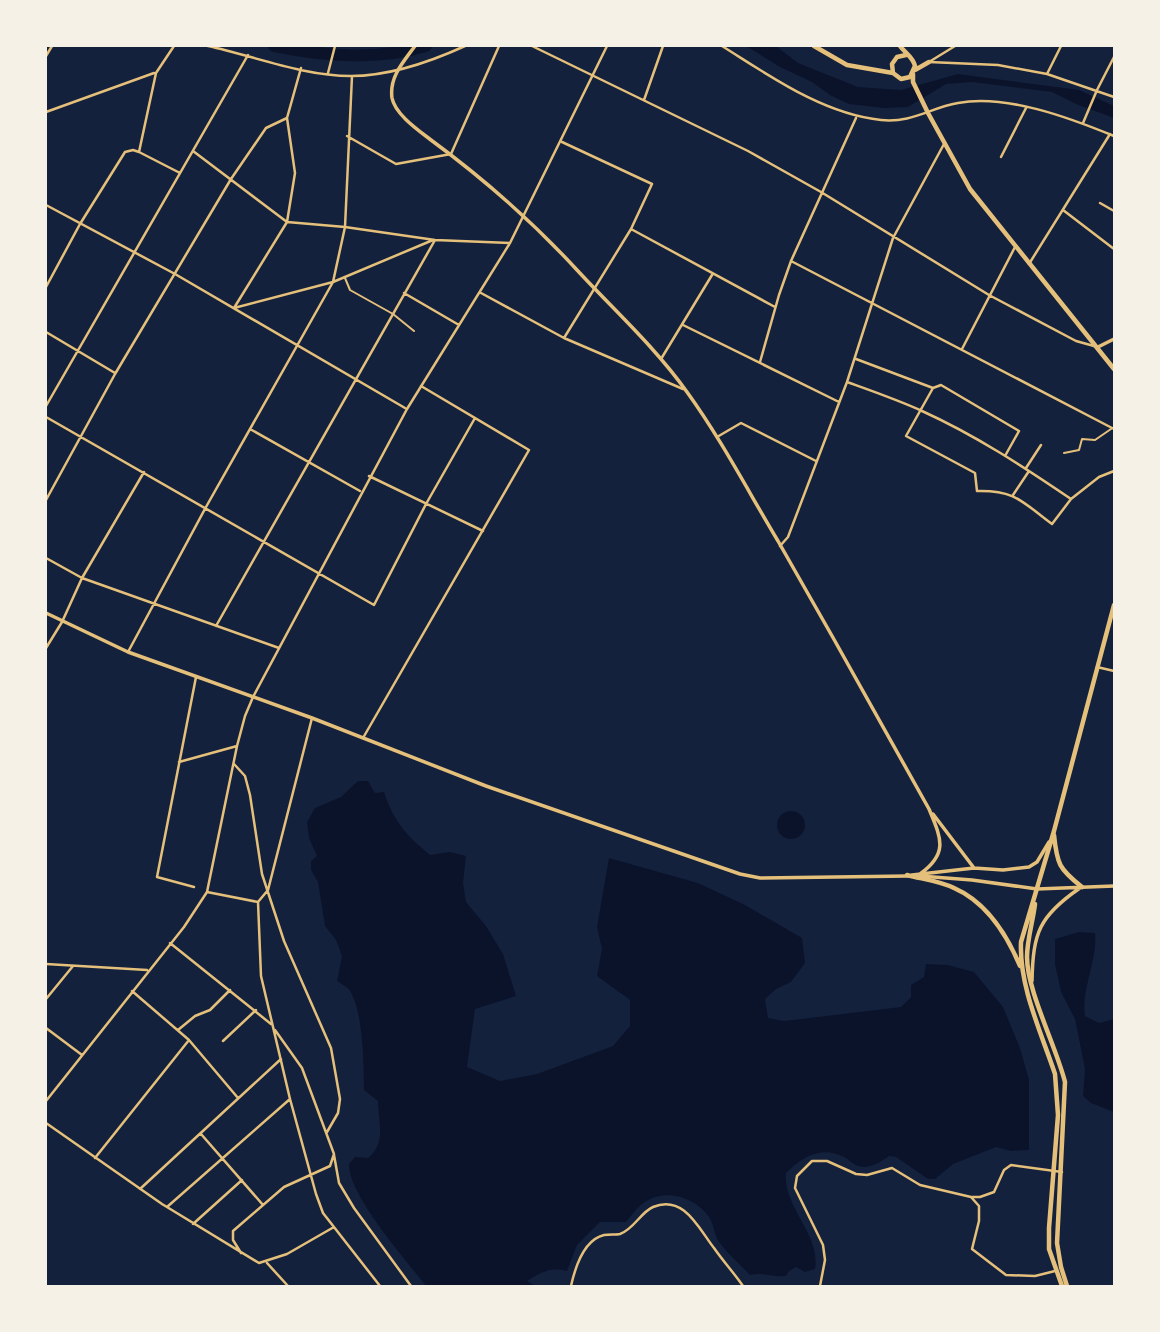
<svg xmlns="http://www.w3.org/2000/svg" width="1160" height="1332" viewBox="0 0 1160 1332" font-family="'Fira Sans Condensed',sans-serif">
<style>
.water{fill:#0b132b}
.lines{fill:none;stroke-linecap:round;stroke-linejoin:round}
.river{stroke:#0b132b;stroke-width:12}
.service{stroke:#e5c07b;stroke-width:2}
.minor{stroke:#e5c07b;stroke-width:2.5}
.tertiary{stroke:#e5c07b;stroke-width:3.5}
.secondary{stroke:#e5c07b;stroke-width:4.5}
</style>
<rect width="100%" height="100%" fill="#14213d"/>
<path class="water" d="M746 46H776L798 63 858 87 901 90 958 74 1079 90 1114 106V118L1076 104 1052 92 972 82 946 84 908 107 884 108 849 104 830 95 812 82 780 67Z
M358 781H368L375 793 384 792C394 822 406 835 430 855L450 852 466 856 463 883 466 902 486 926 503 954 516 996 475 1009 467 1067 500 1081 537 1074 613 1046 630 1026V1000L597 976 602 949 597 927 609 858 698 883 745 905 802 938 805 963 791 982 776 989 765 999 768 1018 784 1021 901 1007 911 997V985L924 977 926 964 948 965 974 972 1003 1007 1020 1048 1029 1080V1150L1011 1151 996 1147 953 1164 935 1179H928L896 1157 889 1156C882 1161 873 1167 864 1167 855 1167 851 1161 844 1157 821 1145 802 1157 786 1173 783 1208 821 1234 815 1269L805 1272 796 1267 789 1271 786 1276C773 1277 762 1272 750 1275 740 1264 728 1254 719 1242 714 1234 714 1225 709 1217 695 1197 666 1188 645 1202 638 1206 632 1215 626 1222H600L577 1245 567 1271C550 1267 542 1272 527 1281L535 1286H426C406 1260 348 1195 349 1164L355 1157 368 1158C387 1142 378 1123 378 1101L364 1090C364 1067 363 1011 350 991 348 987 341 984 337 981L342 956 336 940 325 926 318 882 311 870V861L317 856 309 838 307 822 315 808 341 797Z
M777 825a14 14 0 1 1 28 0a14 14 0 1 1-28 0Z
M1079 932 1095 933C1098 960 1081 988 1085 1016L1099 1023 1114 1019V1112L1091 1103 1083 1096 1085 1069 1075 1019 1061 992 1055 964V939Z"/>
<g class="lines">
<path class="river" d="M274 46C325 56 375 61 426 46"/>
<path class="service" d="M345 278 350 290 393 314 414 331
M1064 453 1079 450 1082 439 1095 440 1111 429"/>
<path class="minor" d="M174 46 156 73 139 152 180 173
M208 46C254 56 303 76 351 76 391 76 430 62 465 46
M532 46 748 151 821 192 989 295 1076 341 1094 346
M722 46C770 76 823 114 881 120 913 123 929 108 958 103 1007 94 1070 118 1114 136
M46 56 52 46
M929 62 998 65 1047 74 1114 97
M929 62 955 46
M328 73 335 46
M1047 74 1061 46
M644 100 663 46
M46 112 154 73
M1083 123 1097 90 1114 57
M347 136 396 164 451 154 499 46
M562 142 652 184 631 229 564 338
M193 151 287 222 345 227 435 240 510 243
M1001 157 1026 108
M1100 203 1114 211
M46 205 175 274 405 408
M1063 210 1114 249
M631 229 775 307
M791 261 1114 429
M1029 264 1110 134
M46 287 80 224 125 152 133 150 139 152
M404 293 459 325
M481 293 564 338 683 389
M234 308 287 222 295 173 287 118 301 68
M234 308 333 282 433 240
M683 325 839 402
M46 332 115 373
M962 349 1015 247
M661 359 712 275
M856 359 933 388 941 385 1019 431 1005 456
M760 362 779 295 791 261 856 118
M847 382C872 391 898 400 922 411 975 435 1024 467 1071 499L1099 477 1114 471
M933 388 906 436 975 473 977 491C1016 490 1022 502 1052 524L1071 499
M46 406 248 55
M46 417 374 605 426 504 475 418
M250 429 360 491
M717 437 741 423 816 461
M1026 468 1041 445
M369 476 483 531
M1013 495 1029 471
M46 500 115 374 231 179 266 128 287 118
M780 546 788 537 847 382 893 238 944 144
M46 558 82 578 279 648
M216 626 435 240
M46 648 62 622 82 578 144 472
M128 652 206 507 333 282 345 227 352 76
M1097 667 1114 671
M312 718 268 890 258 902 261 976 290 1099 316 1194 323 1213 380 1286
M363 738 529 450 421 386
M179 762 237 746
M234 764 245 776 250 795 262 874 284 941 331 1048 340 1099 338 1113 327 1132
M194 887 157 877 196 677
M207 892 258 902
M170 943 271 1024
M46 964 147 970
M132 991 189 1040 238 1098
M46 999 73 966
M46 1028 82 1055
M178 1030 195 1016 210 1010 230 990
M223 1041 256 1010
M46 1101 184 927 207 892 237 746 245 716 253 697 407 409 510 243 607 46
M46 1123 162 1204 259 1263 287 1254 334 1227
M201 1134 263 1205
M334 1155 339 1183 354 1208 411 1286
M95 1158 189 1040
M140 1189 281 1059
M971 1197 979 1206V1221L972 1249 1006 1275 1035 1276 1055 1271
M167 1207 290 1099
M193 1224 242 1180
M241 1253 233 1240V1231L284 1187 330 1166 334 1154 302 1068 275 1030
M267 1263 288 1286
M571 1286C575 1268 583 1240 604 1235 609 1234 616 1235 620 1234 634 1229 640 1213 653 1207 684 1194 699 1229 714 1248 723 1261 734 1273 743 1286
M820 1286 825 1260 823 1245 795 1188 797 1176 812 1161H827L856 1174 867 1175 892 1168 920 1185 971 1197H980L994 1192 1004 1170 1011 1165 1062 1172"/>
<path class="tertiary" d="M415 46C404 61 389 77 392 98 395 114 418 130 431 140 484 179 532 221 577 270 614 310 655 347 687 392 721 439 748 491 778 541 829 630 879 719 929 809 941 838 949 853 920 874
M1098 347 1114 339
M46 613 128 652 312 718 486 786 740 874 760 878 908 876
M933 814 974 868
M912 875 974 868 1003 870 1029 867 1037 862 1049 842
M920 876 972 880 1037 889 1114 886
M1032 981C1033 933 1039 916 1080 888"/>
<path class="secondary" d="M814 46 847 65 893 73
M900 46C905 53 913 57 915 66L910 77 901 79 893 73 892 64 897 57 906 55
M915 70 929 62
M913 74V82L928 113 970 189 1114 369
M1054 835C1057 864 1059 869 1082 887
M907 875C922 879 940 881 954 888 986 902 1007 935 1020 966
M1035 904C1033 921 1027 940 1027 957 1027 991 1056 1046 1065 1082L1057 1243 1061 1267 1067 1286
M1062 1286 1049 1249V1228L1058 1115 1055 1074C1041 1032 1019 986 1021 942L1054 831 1114 605"/>
</g>
<rect width="1160" height="1332" fill="none" stroke="#f6f1e7" stroke-width="94"/>
</svg>
